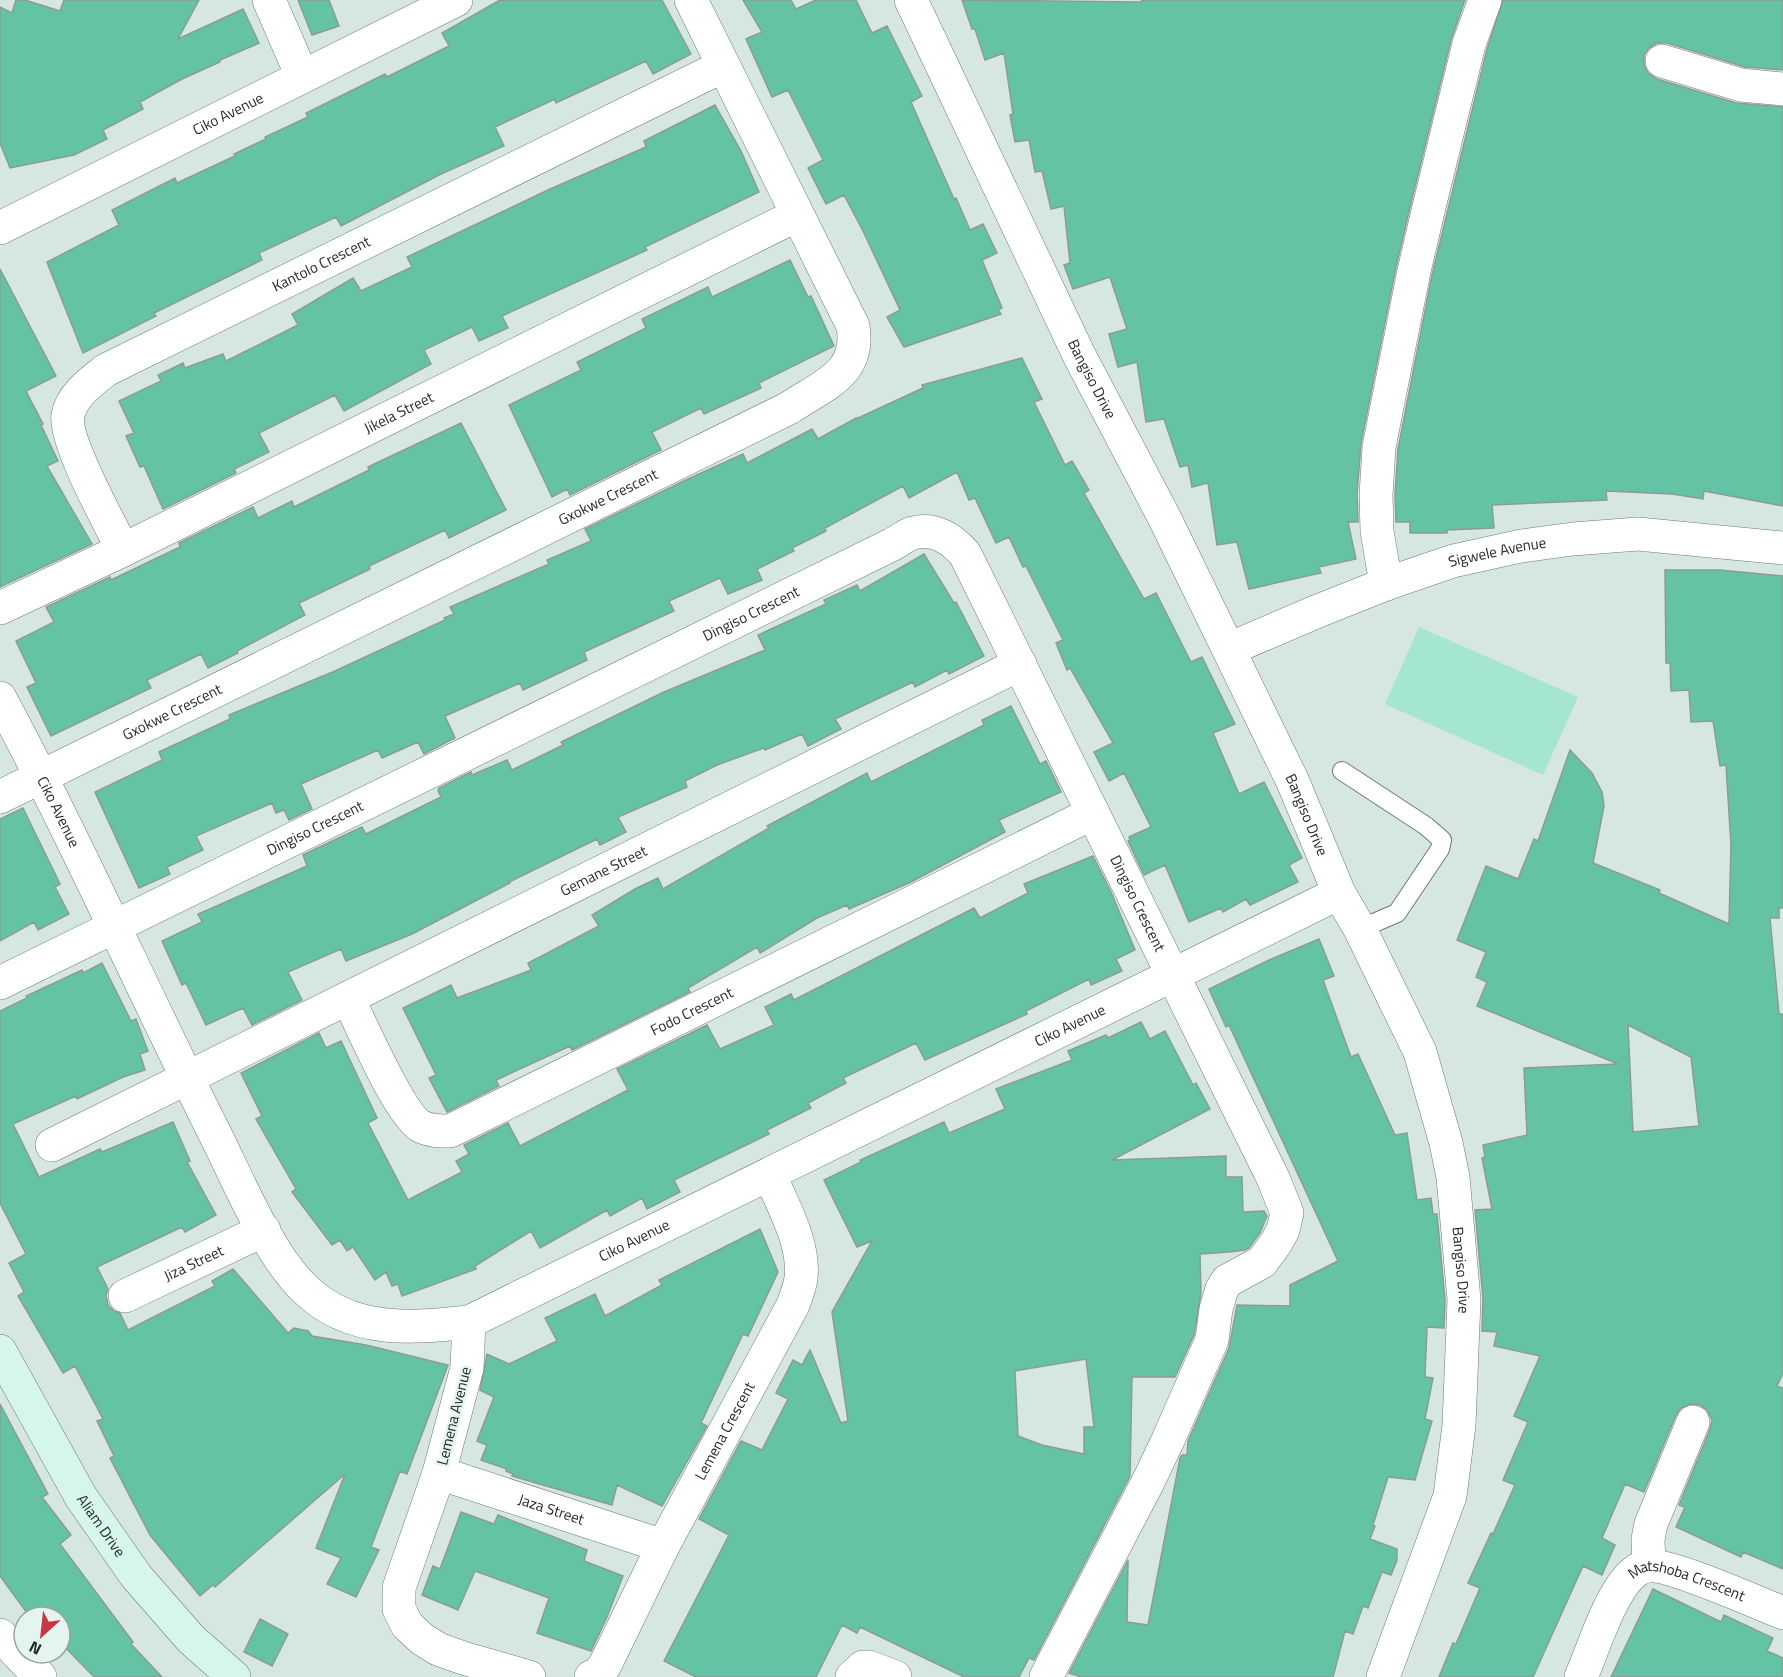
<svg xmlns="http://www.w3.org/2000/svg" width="1783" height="1677" viewBox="0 0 1783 1677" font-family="'Titillium Web',sans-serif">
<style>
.green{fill:#a5e6ce}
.building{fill:#65c3a5;stroke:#8c9b95;stroke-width:1.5;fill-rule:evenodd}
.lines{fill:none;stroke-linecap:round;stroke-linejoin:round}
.lane-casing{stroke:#6c7b75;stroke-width:20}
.street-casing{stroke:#6c7b75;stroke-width:34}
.secondary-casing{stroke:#6c7b75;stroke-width:34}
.lane{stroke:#fff;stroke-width:18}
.street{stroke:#fff;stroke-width:33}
.secondary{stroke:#d6f6ec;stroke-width:33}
.labels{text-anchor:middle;stroke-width:5;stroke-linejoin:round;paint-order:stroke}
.street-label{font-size:15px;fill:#232927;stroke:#e4f4ee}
</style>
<rect width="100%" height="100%" fill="#d6e7e1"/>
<path class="green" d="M1419 627 1578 697 1543 775 1385 704Z"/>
<path class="building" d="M16 0H25L60 11 64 0H199L178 39 243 9 259 43 220 60V62L182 79 140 102 143 109 103 130 107 139 74 155 10 168 0 143V7L12 13Z
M298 0H329L339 26 312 35Z
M500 0H662L691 54 653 74 646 61 556 103 555 99 495 127 504 146 441 174 341 226 336 217 259 253 262 260 154 313 156 316 83 353 47 262 119 225 112 210 175 178 177 183 235 156 234 154 266 139 265 137 308 117 306 113 385 74 387 77 449 46 442 33Z
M743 0H791L796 9 816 0H856L872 33 887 26 922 96 911 102 954 199 956 198 970 230 983 224 997 253 982 260 1002 308 998 310 1001 314 904 347 887 317 900 310 863 231 844 195 826 204 808 168 823 160 788 90 772 97 746 39 762 32Z
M962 0 1141 2 1142 0H1465L1451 40 1411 203 1396 267 1361 443 1357 494 1358 522H1348L1356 559 1319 567 1321 573 1249 589 1237 542 1217 545 1208 483 1192 487 1188 465 1180 467 1164 419 1146 422 1137 362 1118 367 1109 334 1127 329 1110 277 1073 289 1064 265 1070 263 1064 206 1051 209 1042 171 1035 172 1029 140 1015 142 1010 115 1013 114 1004 53 985 60 975 29H972Z
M1503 0H1783V70L1745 67 1667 43H1657L1649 48 1644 55V65L1648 73 1657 79 1736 103 1783 107V506L1704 491 1703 499 1672 494 1606 491 1607 500 1492 505 1494 528 1447 530V533H1410V522H1396L1395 495 1398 449 1432 275 1487 49Z
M715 105 741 151 759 192 645 247 647 250 502 316 508 328 479 341 472 327 424 350 431 364 344 411 335 395 259 433 269 452 234 469 236 473 163 509 144 466 140 467 126 436 134 433 119 401 161 381 158 375 183 363 185 368 223 354 226 361 298 325 292 314 353 278 361 291 412 267 407 257 548 190 646 147 644 141Z
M790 260 808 297 811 296 834 346 759 383 761 388 704 414 701 408 652 432 661 450 570 495 567 489 552 497 509 405 581 370 577 362 646 328 642 319 708 287 712 297Z
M0 269 56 376 26 391 43 424 41 425 58 461 47 466 92 544 0 587Z
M1022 358 1042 399 1034 402 1065 465 1072 461 1089 490 1084 493 1144 599 1156 593 1191 662 1202 657 1235 724 1213 733 1239 794 1264 782 1302 858 1289 865 1298 882 1250 905 1246 899 1223 912 1221 908 1189 922 1165 865 1144 875 1128 841 1130 840 1129 837 1151 827 1124 773 1109 781 1094 752 1113 743 1070 668 1067 670 1056 643 1063 640 1026 566 1023 567 1009 537 996 543 975 498 969 500 957 472 909 498 903 486 825 528 826 531 792 548 794 551 757 569 762 580 728 594 720 578 669 601 674 611 584 652 587 660 523 690 520 683 445 716 455 738 424 754 418 742 382 758 378 750 301 784 312 809 289 820 284 810 276 813 272 803 196 836 203 850 167 867 170 874 139 888 95 792 162 760 159 752 230 719 229 715 335 671 445 620 444 618 454 614 450 607 549 564 547 560 591 541 585 529 688 479 743 454 747 463 812 429 818 439 856 418V419L923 388 922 385Z
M461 423 506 510 449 538 445 530 369 566 370 569 299 603 305 615 237 651 238 653 208 668 201 654 147 680 151 688 51 736 27 687 36 683 16 641 54 622 46 607 110 577 111 580 180 547 179 543 253 507 258 518 292 501 294 507 369 470 368 467Z
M924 554 954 603 956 602 984 656 949 674 947 670 915 687 913 682 835 719 841 729 808 746 802 734 765 750 764 748 717 765 685 781 687 787 618 817 626 832 600 845 597 839 509 882 510 883 412 934 346 961 341 949 288 972 302 1000 252 1025 243 1008 206 1025 186 983 182 985 162 941 202 922 198 914 307 866 303 855 328 843 362 827 366 834 441 797 438 791 439 788 471 772 472 775 507 760 512 770 563 745 561 742 664 692 765 650 758 635 826 604 824 600 857 585 860 591Z
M1665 570H1720L1783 576V908H1779V918H1770L1779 1014H1783V1373L1777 1386 1783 1388V1569L1743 1552 1741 1557 1676 1527 1685 1507 1679 1505 1710 1429 1712 1420 1707 1410 1700 1405 1690 1404 1681 1408 1676 1415 1644 1492 1625 1484 1602 1538 1615 1545 1602 1575 1583 1566 1533 1677H1439L1453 1643 1456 1644 1480 1588 1468 1583 1491 1533 1493 1534 1515 1485 1503 1480 1528 1422 1514 1416 1540 1356 1494 1346 1497 1332 1482 1331 1483 1298 1475 1210 1492 1209 1482 1158 1485 1157 1483 1145 1527 1135 1524 1068 1618 1064 1477 1006 1487 982 1476 977 1486 952 1457 940 1486 866 1518 879 1534 839 1538 841 1570 750 1592 773 1602 792 1604 806 1593 863 1660 890 1659 893 1729 924 1731 845 1726 765 1720 766 1713 721 1691 722 1689 690 1671 691 1670 663H1666ZM1628 1025 1691 1057 1699 1126 1633 1132Z
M1011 706 1040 764 1046 761 1061 792 999 820 1005 832 911 882 849 909 847 905 817 918 760 953 757 947 688 988 690 992 572 1050 570 1046 496 1080 499 1086 447 1112 429 1078 436 1075 403 1008 451 985 457 998 531 970 528 963 599 926 592 915 635 889 658 878 663 889 769 828 767 826 867 773 871 782 984 725 982 720Z
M23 808 60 884 55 887 69 914 38 930 34 922 0 941V819Z
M1093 856 1111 892 1135 950 1116 959 1122 971 1091 985 1089 979 1026 1011 1027 1014 925 1060 916 1043 843 1078 846 1083 808 1103 811 1108 767 1130 769 1134 674 1180 680 1192 647 1209 642 1198 610 1216 607 1210 540 1248 531 1231 475 1266 476 1269 402 1296 398 1284 392 1286 386 1272 375 1280 353 1247 347 1251 340 1240 332 1245 292 1192 296 1189 256 1119 262 1116 241 1073 319 1033 326 1048 341 1041 377 1118 368 1123 408 1200 462 1172 456 1161 469 1154 464 1145 508 1123 520 1146 628 1090 617 1069 707 1025 720 1049 774 1025 765 1007 791 994 794 1000 974 908 980 918 1028 893 1024 884Z
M1319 939 1334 976 1323 980 1351 1057 1358 1054 1395 1135 1407 1133 1417 1200 1431 1198 1433 1214H1437L1445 1300 1444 1328 1427 1327 1425 1377 1433 1378 1425 1419 1432 1421 1415 1480 1388 1477 1373 1525 1375 1526 1370 1539 1397 1549V1560L1391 1575 1382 1572 1368 1608 1363 1606 1353 1634 1345 1631 1333 1677H1081L1069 1673 1128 1560 1127 1622 1148 1625 1180 1458 1182 1455H1187L1188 1441 1229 1348 1237 1305 1290 1306V1285L1338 1261 1229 1025 1226 1027 1209 989 1269 960Z
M102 963 131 1021 136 1019 148 1051 140 1054 145 1070 123 1077 77 1099 76 1096 13 1124 39 1177 100 1149 102 1152 173 1122 190 1161 187 1162 216 1215 185 1232 182 1227 97 1267 108 1289 106 1295 108 1305 114 1311 120 1313 128 1330 215 1286 212 1281 233 1269 288 1333 294 1328 308 1331 312 1336 366 1345 448 1365 407 1474 400 1471 371 1547 379 1550 356 1597 327 1584 341 1558 316 1548 345 1474 215 1587 213 1585 200 1596 150 1535 110 1458 114 1456 97 1421 103 1419 75 1366 63 1373 18 1296 24 1292 9 1263 26 1254 0 1203V1011L27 998 26 996 82 970 83 973Z
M1141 1022 1150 1039 1165 1031 1193 1085 1196 1083 1210 1109 1112 1160 1226 1156V1177H1242L1243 1212 1264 1211 1267 1216 1260 1233 1249 1248 1245 1250 1229 1252 1200 1254 1201 1293 1194 1335 1175 1377H1132L1130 1476 1034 1660 1029 1658 1019 1677H964L860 1627 857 1633 842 1625 816 1677H696L664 1661 729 1535 699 1519 741 1441 762 1450 788 1399 776 1393 793 1360 802 1365 810 1350 841 1423 848 1421 832 1312 872 1241 857 1247 824 1180 861 1162 860 1160 944 1122 949 1133 1005 1109 996 1089 1072 1060 1068 1051 1106 1035 1108 1038ZM1086 1359 1094 1427H1084V1454L1042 1445 1018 1436 1015 1371Z
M760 1229 778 1272 748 1336 743 1334 701 1423 707 1426 662 1506 617 1485 612 1505 512 1476 513 1474 506 1471 507 1469 481 1460 487 1445 477 1441 494 1397 480 1390 487 1354 509 1364 557 1341 545 1318 595 1294 605 1316 662 1285 659 1280Z
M0 1404 48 1494 42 1497 71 1535 60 1544 133 1642 131 1644 162 1677H94L60 1642V1617H30L0 1576Z
M461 1512 494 1524 498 1515 587 1550 584 1561 623 1576 607 1617 591 1651 537 1633 549 1598 475 1571 458 1610 422 1595 433 1566 440 1569Z
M1653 1589 1721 1622 1724 1615 1773 1638 1767 1651 1783 1658V1677H1611Z
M260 1619 288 1634 272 1666 244 1652Z"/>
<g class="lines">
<g class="lane-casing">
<path id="lane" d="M1342 771 1426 826 1442 840 1440 849 1397 913 1360 929"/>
</g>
<g class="street-casing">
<g id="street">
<path d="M269 0 302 76"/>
<path id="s1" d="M911 0 1079 355 1164 517 1240 673 1293 782 1339 893 1360 929 1420 1052 1446 1143 1453 1177 1464 1300 1459 1425 1450 1496 1383 1677"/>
<path d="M1662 61 1741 85 1783 89"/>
<path id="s2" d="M0 228 456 0"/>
<path id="s3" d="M123 550C110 524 63 439 68 415 72 395 91 382 106 370L723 66"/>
<path d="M1386 584 1377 531 1376 495 1379 447 1414 271 1429 207 1469 44 1485 0"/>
<path id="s4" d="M0 608 123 550 797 215"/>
<path id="s5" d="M1229 649 1318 611 1386 584 1453 561 1521 546 1573 539 1638 534 1783 548"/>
<path id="s6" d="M0 698C76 840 141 987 213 1130 237 1177 268 1255 306 1290 352 1334 412 1328 469 1322L1339 893"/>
<path id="s7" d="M0 797 789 408C823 385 861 374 853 326L691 0"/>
<path id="s8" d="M0 983 891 545C898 542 905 535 913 533 934 527 952 539 965 554L1273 1178 1287 1213 1283 1230 1276 1243 1262 1262 1227 1281 1222 1289 1216 1309 1212 1340 1168 1440 1149 1480 1046 1677"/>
<path id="s9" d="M348 998C361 1024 400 1116 422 1127 431 1131 440 1131 450 1131L1093 813"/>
<path id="s10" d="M52 1145 1020 664"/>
<path id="s11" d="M125 1296 264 1230"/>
<path d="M469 1322 467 1368 439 1473 399 1588V1609L407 1625 422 1639 438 1649 463 1658 529 1677"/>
<path id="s12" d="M439 1473 663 1546"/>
<path d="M1649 1566 1648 1539 1651 1524 1693 1422"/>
<path d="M0 1635 40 1677"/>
<path id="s13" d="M591 1677 598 1674 605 1665 663 1546 793 1305C796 1296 800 1287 801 1278 805 1242 782 1206 770 1174"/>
<path d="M852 1677 863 1667H869L895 1677"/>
<path id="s14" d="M1581 1677C1593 1650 1612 1587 1636 1571 1638 1569 1645 1566 1648 1566 1669 1563 1758 1603 1783 1613"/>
</g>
</g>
<g class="secondary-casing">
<g id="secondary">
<path id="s15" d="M0 1351 81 1497 136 1576 191 1639 234 1677"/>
</g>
</g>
<use href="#lane" class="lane"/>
<use href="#street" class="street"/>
<use href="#secondary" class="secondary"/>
</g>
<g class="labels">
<g class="street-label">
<text dy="5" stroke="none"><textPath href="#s2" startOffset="255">Ciko Avenue</textPath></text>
<text dy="5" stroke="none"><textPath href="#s3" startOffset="447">Kantolo Crescent</textPath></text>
<text dy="5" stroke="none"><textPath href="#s1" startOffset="420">Bangiso Drive</textPath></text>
<text dy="5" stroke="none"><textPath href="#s4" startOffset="444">Jikela Street</textPath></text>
<text dy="5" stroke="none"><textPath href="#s7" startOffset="678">Gxokwe Crescent</textPath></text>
<text dy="5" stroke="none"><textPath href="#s5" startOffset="286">Sigwele Avenue</textPath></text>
<text dy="5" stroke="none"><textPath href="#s8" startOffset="837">Dingiso Crescent</textPath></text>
<text dy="5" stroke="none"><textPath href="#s7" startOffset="192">Gxokwe Crescent</textPath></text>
<text dy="5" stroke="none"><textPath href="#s6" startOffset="128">Ciko Avenue</textPath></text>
<text dy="5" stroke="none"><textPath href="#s1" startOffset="906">Bangiso Drive</textPath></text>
<text dy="5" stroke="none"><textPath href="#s8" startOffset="351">Dingiso Crescent</textPath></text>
<text dy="5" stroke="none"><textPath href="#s10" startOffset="616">Gemane Street</textPath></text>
<text dy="5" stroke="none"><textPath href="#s8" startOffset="1467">Dingiso Crescent</textPath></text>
<text dy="5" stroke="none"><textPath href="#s9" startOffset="448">Fodo Crescent</textPath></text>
<text dy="5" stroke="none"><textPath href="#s6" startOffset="1510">Ciko Avenue</textPath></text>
<text dy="5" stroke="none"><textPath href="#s6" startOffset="1024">Ciko Avenue</textPath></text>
<text dy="5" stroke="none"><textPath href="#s11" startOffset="76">Jiza Street</textPath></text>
<text dy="5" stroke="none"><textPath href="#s1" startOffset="1392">Bangiso Drive</textPath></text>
<text transform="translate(454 1416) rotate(-76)" y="5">Lemena Avenue</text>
<text dy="5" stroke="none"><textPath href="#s13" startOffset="282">Lemena Crescent</textPath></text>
<text dy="5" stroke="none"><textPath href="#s12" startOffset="118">Jaza Street</textPath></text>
<text dy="5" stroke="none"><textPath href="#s15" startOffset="202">Aliam Drive</textPath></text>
<text dy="5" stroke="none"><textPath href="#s14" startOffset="174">Matshoba Crescent</textPath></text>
</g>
</g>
<g transform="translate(42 1635) rotate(207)"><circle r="28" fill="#e4f4ee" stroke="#97a39e" stroke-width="1.5"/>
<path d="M0-4.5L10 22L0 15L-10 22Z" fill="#c63644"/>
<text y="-9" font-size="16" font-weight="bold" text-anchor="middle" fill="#232927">N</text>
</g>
</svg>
